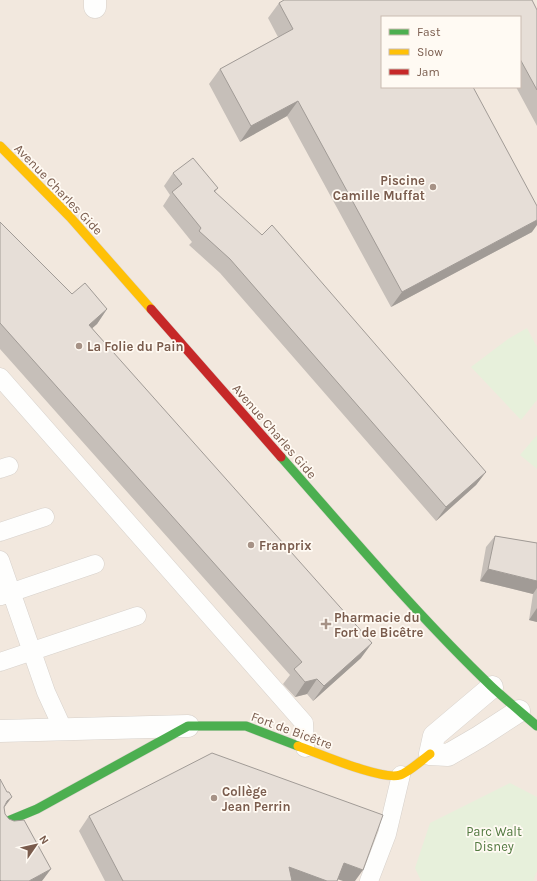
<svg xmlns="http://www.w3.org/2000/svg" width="537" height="881" viewBox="0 0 537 881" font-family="Karla,sans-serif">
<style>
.residential{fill:#f2e8de;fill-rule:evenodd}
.green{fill:#e7f0db}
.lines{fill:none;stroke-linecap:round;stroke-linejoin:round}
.lane-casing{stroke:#d7d1cb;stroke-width:19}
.street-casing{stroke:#d7d1cb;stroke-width:23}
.fast-casing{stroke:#d9d2cb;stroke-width:10}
.slow-casing{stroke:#d9d2cb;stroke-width:10}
.jam-casing{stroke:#d9d2cb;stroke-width:10}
.lane{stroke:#fefefd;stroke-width:18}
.street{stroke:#fefefd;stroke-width:22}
.fast{stroke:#4caf50;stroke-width:9}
.slow{stroke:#ffc107;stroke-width:9}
.jam{stroke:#c62828;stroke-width:9}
.wall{fill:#c6bfb9}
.shaded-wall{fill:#a19b96}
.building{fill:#e6ded7;stroke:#a19b96}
.poi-dot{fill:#a69286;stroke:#fffaf3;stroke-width:1.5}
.labels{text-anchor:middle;stroke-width:3.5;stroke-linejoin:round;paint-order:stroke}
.poi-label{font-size:13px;font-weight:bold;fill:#7a5c4d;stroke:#fffaf3;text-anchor:start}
.street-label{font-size:13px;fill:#7a5c4d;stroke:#fffaf3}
.park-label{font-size:13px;fill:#537a41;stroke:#fffaf3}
</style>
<rect width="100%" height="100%" fill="#f9f5f0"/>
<path class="residential" d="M0 0H537V881H42L0 804ZM382 17H520V87H382Z"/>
<path class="green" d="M527 328 537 347V400L521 420 471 367 508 339Z
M537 435V469L520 455Z
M510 783 537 797V871L533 881H421L415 868 430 823Z"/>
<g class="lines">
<g class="lane-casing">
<path id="lane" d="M0 377 304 723 305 748
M0 469 9 466
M0 532 45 517
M0 560 46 692 63 729
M1 596 95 564
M0 662 137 616
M369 881 387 834 401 775"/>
</g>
<g class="street-casing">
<path id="street" d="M95 0V7
M492 687 434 736 430 754 448 755 479 737 519 711
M0 731 188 726"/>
</g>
<g class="fast-casing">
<path id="fast" d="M281 457C350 535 417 615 491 686 506 700 522 713 537 726
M8 821 37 809 188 726H246L298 746"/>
</g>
<g class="slow-casing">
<path id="slow" d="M0 146 70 217 151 309
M298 746C318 753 382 781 400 775 409 772 422 760 430 754"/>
</g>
<g class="jam-casing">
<path id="jam" d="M151 309 281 457"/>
</g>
<use href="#lane" class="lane"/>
<use href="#street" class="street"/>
<use href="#fast" class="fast"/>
<use href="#slow" class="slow"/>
<use href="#jam" class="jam"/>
</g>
<path class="wall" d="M279 3 537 10V126L516 87H520V17H382L532 232 391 307 287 116 240 142 209 84 220 69 278 37 268 18Z
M173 173 218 188 215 192 486 472 476 485 436 521 220 273 189 245 192 242 163 206 170 195 164 186Z
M0 222 72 294 107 309 97 324 92 328 361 658 313 701 307 694 295 697 283 684 290 675 0 349Z
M495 536 537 543V622L529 620 533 594 480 581 486 547Z
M89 816 338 879 337 881H105L79 831Z"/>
<path class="shaded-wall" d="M298 101 287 116 240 142 251 126Z
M537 220V225L532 232 391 307 402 292Z
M107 309 97 324 79 340 89 325Z
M486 472 476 485 436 521 446 507Z
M488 569 537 581V588L533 594 480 581Z
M537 608V622L529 620Z
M372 643 361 658 313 701 324 686Z
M317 679 307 694 295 697 305 682Z
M12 797 3 809 7 801Z
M344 863 363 870 355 881H343L334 878Z
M289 867 327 881H279Z
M51 869 42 881H29Z"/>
<path class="building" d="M284 0H532L537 10V90L520 59V17H382V87H473L537 206V220L402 292 298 101 251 126 220 69 293 29 279 3Z
M193 158 218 188 214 191 262 235 272 225 486 472 446 507 230 259 199 231 201 228 172 192 182 184 173 173Z
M0 222 72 294 85 283 107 309 89 325 372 643 324 686 317 679 305 682 294 669 302 662 0 323Z
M495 536 537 543V581L488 569Z
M212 753 383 815 363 870 344 863 337 881H327L289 867 292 881H123L89 816Z
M0 779 7 792H9L12 797 7 801 4 807 5 814 9 819 14 821 24 820 51 869 29 881H1L0 880Z"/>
<g class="poi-dot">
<circle cx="433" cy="187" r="4"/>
<circle cx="79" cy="346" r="4"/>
<circle cx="251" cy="545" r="4"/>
<path d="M324 618h4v4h4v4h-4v4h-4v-4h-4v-4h4z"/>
<circle cx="214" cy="798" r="4"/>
</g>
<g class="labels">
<g class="poi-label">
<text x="425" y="185" text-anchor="end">Piscine<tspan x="425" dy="15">Camille Muffat</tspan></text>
<text x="87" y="351">La Folie du Pain</text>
<text x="259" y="550">Franprix</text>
<text x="334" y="622">Pharmacie du<tspan x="334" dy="15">Fort de Bicêtre</tspan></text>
<text x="222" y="796">Collège<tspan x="222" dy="15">Jean Perrin</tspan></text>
</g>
<g class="street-label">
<text transform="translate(59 189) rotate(46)" y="5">Avenue Charles Gide</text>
<text transform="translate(275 431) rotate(49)" y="5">Avenue Charles Gide</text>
<text transform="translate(292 730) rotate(20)" y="5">Fort de Bicêtre</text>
</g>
<g class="park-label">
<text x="494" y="836">Parc Walt<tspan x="494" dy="15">Disney</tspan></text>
</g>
</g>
<rect x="381" y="16" width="140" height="72" fill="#fffaf3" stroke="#cabbb1"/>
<rect x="389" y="29" width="20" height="6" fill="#4caf50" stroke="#cabbb1"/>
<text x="417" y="36" font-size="12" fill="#7a5c4d">Fast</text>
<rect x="389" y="49" width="20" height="6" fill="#ffc107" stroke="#cabbb1"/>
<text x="417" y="56" font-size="12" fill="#7a5c4d">Slow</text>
<rect x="389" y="69" width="20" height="6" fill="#c62828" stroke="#cabbb1"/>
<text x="417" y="76" font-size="12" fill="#7a5c4d">Jam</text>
<g transform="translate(36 845) rotate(56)" stroke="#fffaf3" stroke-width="3" paint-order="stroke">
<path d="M0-3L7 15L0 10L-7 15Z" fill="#7a5c4d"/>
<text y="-6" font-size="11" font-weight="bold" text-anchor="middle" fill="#7a5c4d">N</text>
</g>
</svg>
